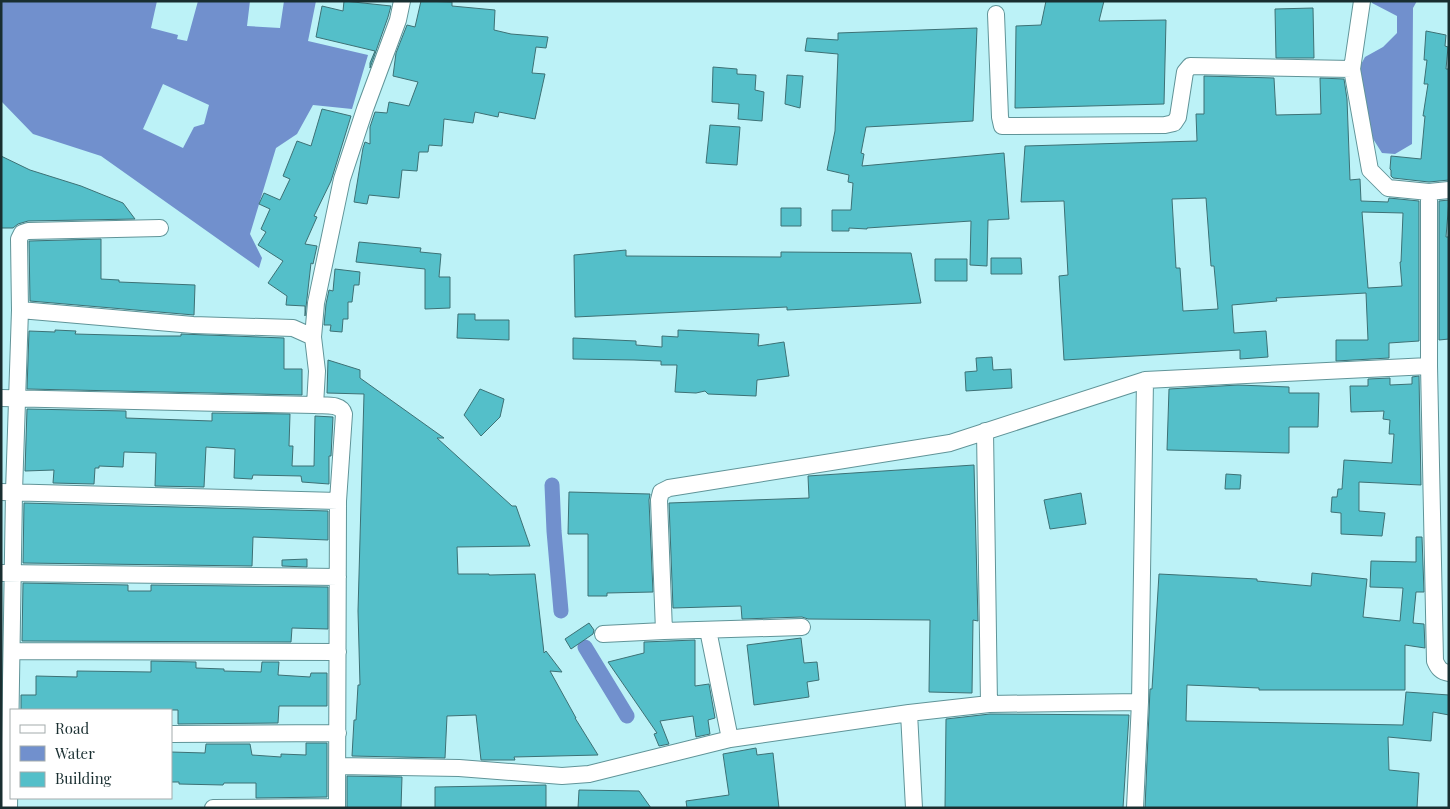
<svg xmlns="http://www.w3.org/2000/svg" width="1450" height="809" viewBox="0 0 1450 809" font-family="'Playfair Display',serif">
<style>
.water{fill:#7190cd;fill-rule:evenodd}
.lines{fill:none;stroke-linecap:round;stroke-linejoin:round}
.canal{stroke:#7190cd;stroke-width:15}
.building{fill:#54bfc9;stroke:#3d7175;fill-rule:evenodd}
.street-casing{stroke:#609498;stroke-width:18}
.street{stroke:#fff;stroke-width:16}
</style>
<rect width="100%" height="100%" fill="#bcf2f7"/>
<path class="water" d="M1 1H157L151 28 178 35 177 39 187 41 198 1H250L247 26 280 28 284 1H316L308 41 368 55 352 109 313 105 297 134 276 148 250 234 262 258 259 268 101 156 33 134 1 101ZM163 84 209 105 204 124 194 127 183 148 143 129Z
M1372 1H1417L1413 8 1412 144 1395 154 1382 153 1370 134 1358 70 1365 57 1383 47 1397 33V16L1372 3Z"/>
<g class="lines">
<path class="canal" d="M552 485 554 531 561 611
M585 647 627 716"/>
</g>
<path class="building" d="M344 1 391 6 388 17 370 68V63L375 51 316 37 322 6 343 11Z
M421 1 452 2V6L495 10 494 30 511 34 548 37 546 48 536 47 532 73 545 74 535 119 509 114 499 112 498 117 475 112 473 123 444 119 442 146 429 145 428 152H419L417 171 402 170 399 198 369 195 367 204 354 202 363 148 365 142 370 144V127L375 112 387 113 389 102 409 106 418 82 393 76 396 53 407 25 415 27Z
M1046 1H1104L1099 21 1166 20 1164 104 1015 108 1016 26 1041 25Z
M1313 8 1314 58H1276L1275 9Z
M977 28 973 121 866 127 861 153 864 154 862 166 1004 153 1009 219 988 220 987 266 970 265 971 221 867 228V229L849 228V231H832V210H851L853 183 848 182 849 175 827 170 835 131 838 54 805 51 807 38 838 40V33Z
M1426 31 1446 35 1445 46 1448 47 1446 69H1449V180L1429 182 1393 178 1391 176V170L1390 169 1391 156 1421 159 1425 116H1423L1428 84H1424L1427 60H1424Z
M713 67 737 69V74L756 75 755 90 764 92 762 121 738 119 739 104 712 102Z
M787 75 803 76 800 108 785 104Z
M1204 76 1274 78 1276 115 1321 114 1320 78 1344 79 1347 99 1350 180 1360 179 1361 201 1388 202 1389 198 1419 201V341L1389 343V358L1336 361V340H1368L1366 293 1276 298 1277 301 1232 305 1234 333 1266 331 1268 357 1240 359V350L1064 360 1059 276 1068 275 1064 201 1021 202 1025 146 1197 141 1196 114H1204ZM1206 198 1211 266H1214L1218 309 1183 311 1180 268H1176L1172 199ZM1362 212 1403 213 1401 262H1400L1402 286 1368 288Z
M322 109 351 116 331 181 314 216 317 217 305 244 317 246 313 264 311 263 305 316V306L286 305 287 296 268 283 283 261 258 245 266 232 261 229 270 209 259 204 264 193 280 200 290 179 283 176 297 141 311 146Z
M710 125 740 127 737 165 706 163Z
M1 156 30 170 81 186 123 203 135 219 28 221 18 224 13 228H1Z
M1449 200 1446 237H1449V339L1439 340V201Z
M781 208H801V226H781Z
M101 239V279L119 280V282L195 285 194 315 30 301 29 241Z
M359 242 421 248 420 252 441 254 439 277H450V308L425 309V269L356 262Z
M626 250V256L781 257V252L911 253 921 303 787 310V307L575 317 574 255Z
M991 258H1021L1022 274H991Z
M935 259H967V281H935Z
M335 269 360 272 359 285H354L352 302H348V319H343L342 332 330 331 331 325H324L326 304 329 290 333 291Z
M458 314H475V320H509V340L457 338Z
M55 330 76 331 75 334 152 336H181V334L284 338V369H302V395L27 389 29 331 55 332Z
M678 330 759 334 758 346 784 342 789 376 757 380 756 396 708 394 705 391 696 393 675 392 677 365H661V361L634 360 573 359V338L636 341V345L662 347V336L678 337Z
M992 357 993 370 1011 369 1012 388 966 391 965 372 977 371 976 358Z
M328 360 360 370V378L444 438H437L512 506H516L530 546 457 547 458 574H489V575L535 574 544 653 546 651 562 672 550 671 576 718H575L598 755 514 757 515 760H481L476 715 447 716 445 758 352 756 354 720H356L358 685H360L358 611 364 394 327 393Z
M1419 376 1421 485 1359 482V511L1385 513 1382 536 1341 534V513L1331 512 1332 497H1337L1338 489H1342L1344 460 1392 463 1394 434H1389L1390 420 1383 419 1384 411 1351 412 1350 386H1368V379L1390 378V385L1412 384V377Z
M1238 385 1289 387V393H1319L1318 427H1289V453L1167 450 1169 389Z
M480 389 504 399 500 417 481 436 464 415Z
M27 409 126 411V418L212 421V413L290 414 289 446H293L292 466H314L315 416 333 417 331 456H329V484L302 482 301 476 253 475 252 479 234 478 235 449 206 447 204 487 155 486 156 453 124 452 123 467 99 466V468H95L94 484 53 483 54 470 25 471Z
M974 465 978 621 973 620 972 693 929 692 930 620 808 619 802 617 742 619 741 606 673 608 669 503 809 498 808 476Z
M1226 474 1241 475 1240 489H1225Z
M569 492 650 494 649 500 653 592 607 593V596H588V534H568Z
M1081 493 1086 524 1050 529 1044 500Z
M24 503 328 511V540L253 537 252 566 23 563Z
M1416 537H1422L1424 592H1416L1413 623 1424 624 1425 648 1405 645V690H1259V688L1187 685 1186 721 1403 725 1406 692 1449 695V715L1433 712 1431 741 1388 737 1389 770 1419 773 1417 808H1145L1150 689H1152L1159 574 1257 579V581L1311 586 1312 573 1367 579 1363 617 1400 621 1403 588 1370 587 1371 561 1416 562Z
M307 559V567L282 566V560Z
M23 583 128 585V591H151V585L328 587V629L292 628 291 642 22 641Z
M589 623 594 630 593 634 571 649 565 639Z
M801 638 804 663 817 662 819 680 807 682 809 697 754 705 747 645Z
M695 640V686L709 684 715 718 708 720 710 734 696 737 693 716 660 721 669 744 659 746 654 734 657 733 608 662 644 653V642Z
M151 661 196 662V668L224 669V671L261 672 262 662H279L278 675 310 677 311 673H327V706H279L278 723 178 724V710H21V695H36V676L77 677V671L151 672Z
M990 714 1129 715 1123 808H945L946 719Z
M306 743H327V797L256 798V783H224L223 785 179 784V782H171V752L205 753 206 744H250L252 755 281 757V754L306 755Z
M756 748 757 755 773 753 779 808H687L686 801 729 795 723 754Z
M347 776 402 777 401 808H347Z
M546 785V808H435V787Z
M579 790 639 791 651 808H578Z"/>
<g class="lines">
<g class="street-casing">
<path id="street" d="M1362 1 1352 69 1370 170 1388 188 1429 192 1449 190
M996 14 1000 117 1002 126 1165 125 1174 123 1178 117 1185 72 1190 66 1352 69
M1429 192V366L1435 661C1438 668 1441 672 1449 673
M20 310 193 325 293 328 313 337
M1 398 315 405
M985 431 989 704
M1 492 338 501
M1 573 338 577
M802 627 664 631 659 500 661 492 669 488 950 443 1145 380 1429 366
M708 630 730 739 909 713 989 704 1140 702
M603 634 664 631
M12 651 338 652
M909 713 914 808
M171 734 338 733
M338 766 459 768 562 776 589 774 730 739
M9 808 14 492 20 310 19 239 22 233 28 231 160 228
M213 808 337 807
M337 808 338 501 344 414C341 403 325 406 315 405L317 371 313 337 316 303 342 179 365 109 398 20 402 1
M1135 808 1140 702 1145 380"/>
</g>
<use href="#street" class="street"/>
</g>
<rect width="1450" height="809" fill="none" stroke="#192e30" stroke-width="5"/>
<rect x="10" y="709" width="162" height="90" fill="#ffffff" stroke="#a3abac"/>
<rect x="20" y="725" width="25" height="8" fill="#ffffff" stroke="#a3abac"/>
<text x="55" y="734" font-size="15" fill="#192e30">Road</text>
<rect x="20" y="746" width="25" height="15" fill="#7190cd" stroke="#a3abac"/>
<text x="55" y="759" font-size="15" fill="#192e30">Water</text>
<rect x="20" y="772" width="25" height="15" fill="#54bfc9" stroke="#a3abac"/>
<text x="55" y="784" font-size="15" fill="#192e30">Building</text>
</svg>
